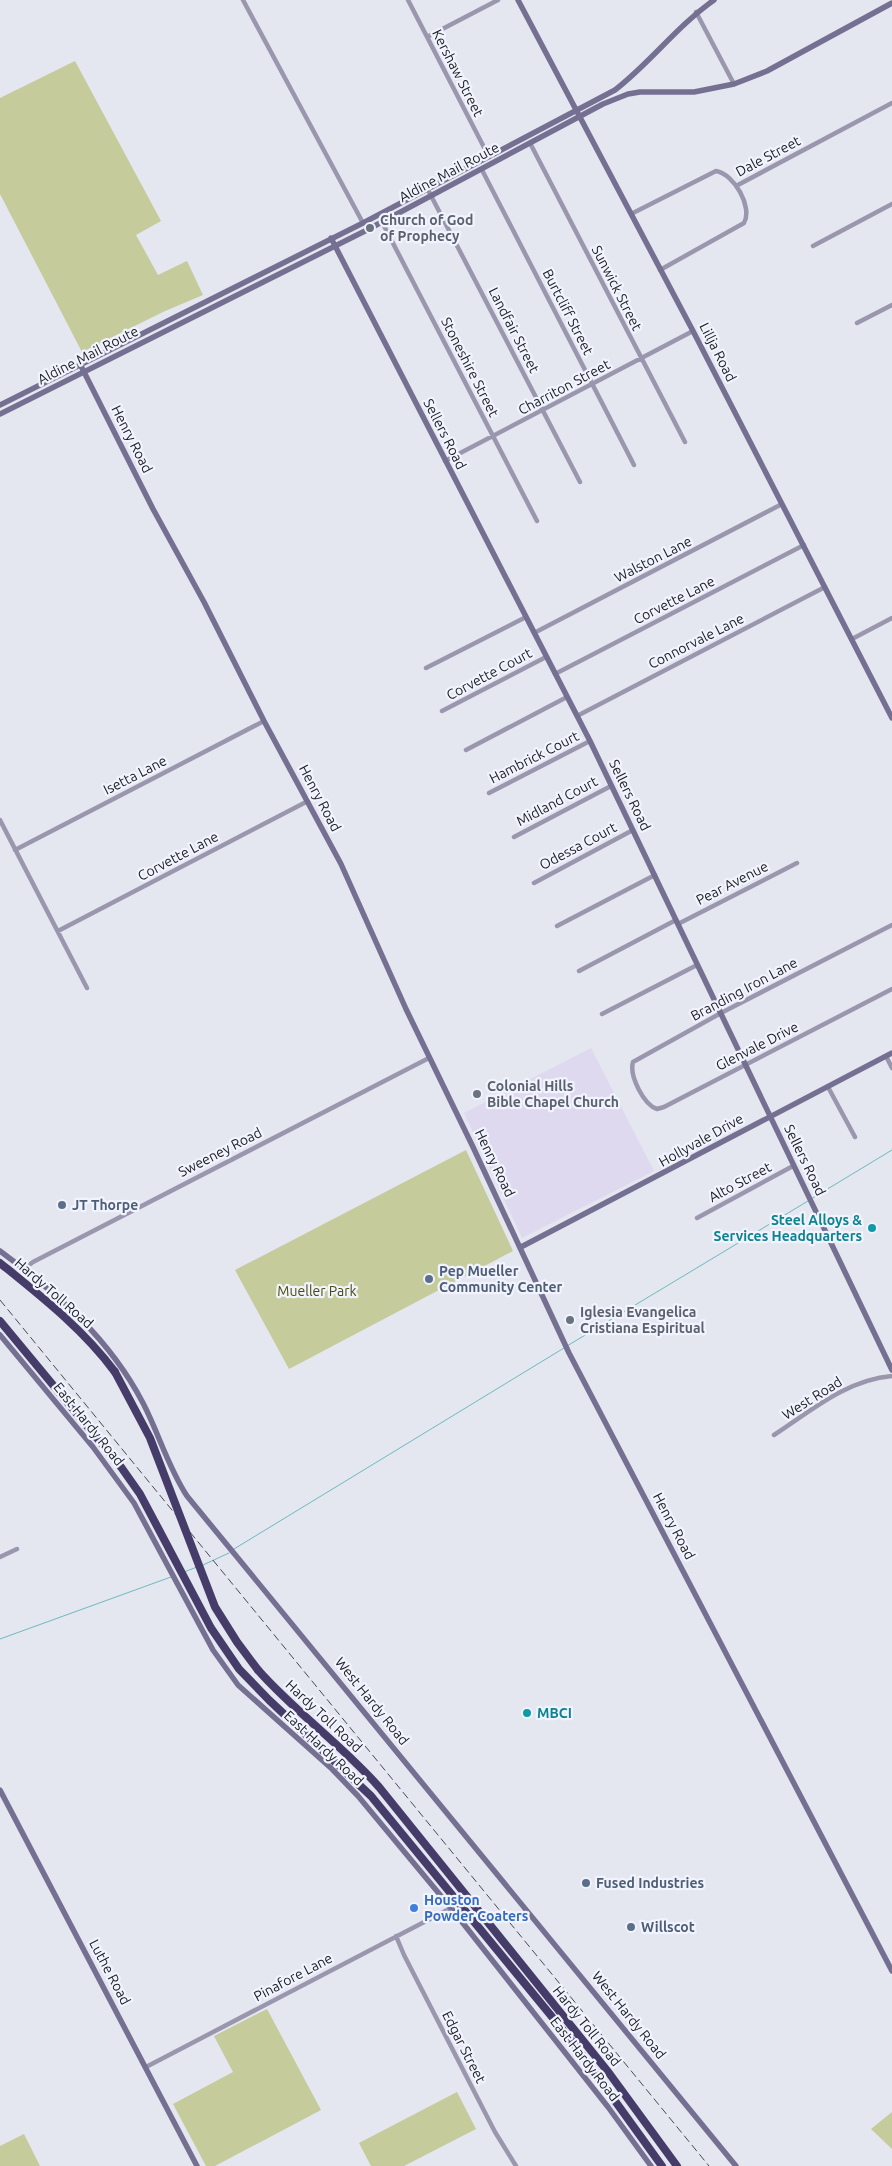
<svg xmlns="http://www.w3.org/2000/svg" width="892" height="2166" viewBox="0 0 892 2166" font-family="Ubuntu,sans-serif">
<style>
.education{fill:#dfd9ef}
.green{fill:#c5cb9a}
.lines{fill:none;stroke-linecap:round;stroke-linejoin:round}
.stream{stroke:#6dbbbd;stroke-width:1}
.street{stroke:#9a96ae;stroke-width:4.5}
.secondary{stroke:#757092;stroke-width:5.5}
.highway{stroke:#463c6a;stroke-width:8}
.rail{stroke:#4a4b50;stroke-width:1;stroke-dasharray:8 4;stroke-linecap:butt}
.highway-bridge{stroke:#463c6a;stroke-width:8}
.worship-dot{fill:#6b7280;stroke:#f1f4fe;stroke-width:2}
.service-dot{fill:#5c6f8a;stroke:#f1f4fe;stroke-width:2}
.culture-dot{fill:#0f9aa8;stroke:#f1f4fe;stroke-width:2}
.shop-dot{fill:#3f7fe0;stroke:#f1f4fe;stroke-width:2}
.labels{text-anchor:middle;stroke-width:4.5;stroke-linejoin:round;paint-order:stroke}
.street-label{font-size:14px;fill:#1b1c20;stroke:#f1f4fe}
.worship-label{font-size:14px;font-weight:bold;fill:#5b616d;stroke:#f1f4fe;text-anchor:start}
.service-label{font-size:14px;font-weight:bold;fill:#4e5e75;stroke:#f1f4fe;text-anchor:start}
.culture-label{font-size:14px;font-weight:bold;fill:#0d838f;stroke:#f1f4fe;text-anchor:end}
.park-label{font-size:14px;fill:#484c06;stroke:#f1f4fe}
.shop-label{font-size:14px;font-weight:bold;fill:#366cbe;stroke:#f1f4fe;text-anchor:start}
</style>
<rect width="100%" height="100%" fill="#e4e6f0"/>
<path class="education" d="M591 1048 654 1171 522 1238 464 1113Z"/>
<path class="green" d="M75 61 161 221 136 235 158 275 187 261 203 295 165 311 82 352 0 194V98Z
M466 1150 513 1251 289 1369 235 1270Z
M267 2009 321 2110 215 2166H206L173 2104 233 2072 214 2036Z
M457 2092 476 2129 404 2166H371L359 2143Z
M892 2112V2149L871 2129Z
M24 2134 40 2166H0V2146Z"/>
<g class="lines">
<path class="stream" d="M811 1199 892 1150
M567 1346 808 1201
M234 1549 564 1348
M203 1565 229 1553
M184 1572 197 1567
M0 1639 171 1577"/>
<path class="street" d="M243 0 363 223
M408 0 489 157
M696 12 734 84
M427 37 498 0
M530 143 685 442
M482 170 634 465
M736 186 892 103
M427 188 580 482
M631 214 716 171C734 174 753 207 744 223L660 270
M382 222 537 521
M813 246 892 204
M857 323 892 305
M445 461 693 331
M534 633 782 504
M852 639 892 618
M426 668 526 617
M555 674 804 545
M442 711 546 657
M577 716 825 587
M466 750 567 697
M489 793 590 741
M0 820 87 988
M514 837 611 786
M15 850 264 721
M534 883 633 830
M678 924 797 863
M892 925 721 1013 633 1062C629 1076 644 1105 657 1109L664 1107 892 989
M557 926 655 875
M58 931 308 801
M579 971 676 920
M602 1014 697 965
M886 1056 892 1068
M828 1087 855 1137
M697 1218 793 1166
M24 1269 33 1262 429 1058
M774 1435C811 1411 846 1380 892 1376
M0 1557 17 1549
M396 1936 404 1955 495 2132 516 2166
M146 2067 451 1908"/>
<path class="secondary" d="M518 0 693 331 892 718
M331 238 590 741 892 1370
M80 364 153 509 204 602 264 721 341 864 406 1009 473 1147 569 1353 892 1971
M0 405 363 223 615 90C651 62 676 27 714 0
M0 414 365 231 603 104 628 94 640 92H694L734 84 767 71 892 3
M521 1247 892 1053
M0 1251C58 1294 109 1338 143 1403 159 1434 168 1467 187 1496L736 2166
M0 1335 93 1447 134 1503 213 1650 238 1685 332 1769 358 1796 451 1908 608 2107 651 2166
M0 1790 197 2166"/>
<path class="highway" d="M0 1263C42 1297 83 1329 115 1372
M0 1321 121 1467 140 1494 211 1628 239 1669 269 1700 371 1796 571 2040 662 2166
M258 1670C295 1712 342 1745 379 1787L609 2073 677 2166"/>
<path class="rail" d="M0 1300 709 2166"/>
<path class="highway-bridge" d="M115 1372 150 1438 215 1607 237 1642 258 1670"/>
</g>
<g class="worship-dot">
<circle cx="370" cy="228" r="5"/>
<circle cx="477" cy="1094" r="5"/>
<circle cx="570" cy="1320" r="5"/>
</g>
<g class="service-dot">
<circle cx="62" cy="1205" r="5"/>
<circle cx="429" cy="1279" r="5"/>
<circle cx="586" cy="1883" r="5"/>
<circle cx="631" cy="1927" r="5"/>
</g>
<g class="culture-dot">
<circle cx="872" cy="1228" r="5"/>
<circle cx="527" cy="1713" r="5"/>
</g>
<circle class="shop-dot" cx="414" cy="1908" r="5"/>
<g class="labels">
<g class="street-label">
<text transform="translate(458 73) rotate(63)" y="5">Kershaw Street</text>
<text transform="translate(768 156) rotate(-28)" y="5">Dale Street</text>
<text transform="translate(449 172) rotate(-28)" y="5">Aldine Mail Route</text>
<text transform="translate(617 288) rotate(63)" y="5">Sunwick Street</text>
<text transform="translate(568 312) rotate(63)" y="5">Burtcliff Street</text>
<text transform="translate(514 330) rotate(63)" y="5">Landfair Street</text>
<text transform="translate(718 352) rotate(63)" y="5">Lillja Road</text>
<text transform="translate(88 355) rotate(-27)" y="5">Aldine Mail Route</text>
<text transform="translate(470 367) rotate(63)" y="5">Stoneshire Street</text>
<text transform="translate(564 387) rotate(-28)" y="5">Charriton Street</text>
<text transform="translate(445 434) rotate(63)" y="5">Sellers Road</text>
<text transform="translate(132 439) rotate(63)" y="5">Henry Road</text>
<text transform="translate(653 559) rotate(-27)" y="5">Walston Lane</text>
<text transform="translate(674 600) rotate(-27)" y="5">Corvette Lane</text>
<text transform="translate(696 641) rotate(-27)" y="5">Connorvale Lane</text>
<text transform="translate(489 674) rotate(-28)" y="5">Corvette Court</text>
<text transform="translate(534 757) rotate(-27)" y="5">Hambrick Court</text>
<text transform="translate(135 775) rotate(-27)" y="5">Isetta Lane</text>
<text transform="translate(630 795) rotate(64)" y="5">Sellers Road</text>
<text transform="translate(320 798) rotate(62)" y="5">Henry Road</text>
<text transform="translate(557 801) rotate(-28)" y="5">Midland Court</text>
<text transform="translate(578 846) rotate(-28)" y="5">Odessa Court</text>
<text transform="translate(178 856) rotate(-28)" y="5">Corvette Lane</text>
<text transform="translate(732 883) rotate(-27)" y="5">Pear Avenue</text>
<text transform="translate(744 989) rotate(-28)" y="5">Branding Iron Lane</text>
<text transform="translate(757 1046) rotate(-27)" y="5">Glenvale Drive</text>
<text transform="translate(701 1140) rotate(-29)" y="5">Hollyvale Drive</text>
<text transform="translate(220 1152) rotate(-27)" y="5">Sweeney Road</text>
<text transform="translate(805 1160) rotate(64)" y="5">Sellers Road</text>
<text transform="translate(495 1163) rotate(64)" y="5">Henry Road</text>
<text transform="translate(740 1182) rotate(-28)" y="5">Alto Street</text>
<text transform="translate(54 1293) rotate(41)" y="5">Hardy Toll Road</text>
<text transform="translate(812 1398) rotate(-32)" y="5">West Road</text>
<text transform="translate(89 1424) rotate(51)" y="5">East Hardy Road</text>
<text transform="translate(674 1526) rotate(62)" y="5">Henry Road</text>
<text transform="translate(372 1701) rotate(51)" y="5">West Hardy Road</text>
<text transform="translate(324 1716) rotate(43)" y="5">Hardy Toll Road</text>
<text transform="translate(324 1748) rotate(43)" y="5">East Hardy Road</text>
<text transform="translate(110 1972) rotate(62)" y="5">Luthe Road</text>
<text transform="translate(293 1977) rotate(-28)" y="5">Pinafore Lane</text>
<text transform="translate(629 2015) rotate(51)" y="5">West Hardy Road</text>
<text transform="translate(587 2026) rotate(51)" y="5">Hardy Toll Road</text>
<text transform="translate(464 2047) rotate(63)" y="5">Edgar Street</text>
<text transform="translate(585 2059) rotate(52)" y="5">East Hardy Road</text>
</g>
<g class="worship-label">
<text x="380" y="225">Church of God<tspan x="380" dy="16">of Prophecy</tspan></text>
<text x="487" y="1091">Colonial Hills<tspan x="487" dy="16">Bible Chapel Church</tspan></text>
<text x="580" y="1317">Iglesia Evangelica<tspan x="580" dy="16">Cristiana Espiritual</tspan></text>
</g>
<g class="service-label">
<text x="72" y="1210">JT Thorpe</text>
<text x="439" y="1276">Pep Mueller<tspan x="439" dy="16">Community Center</tspan></text>
<text x="596" y="1888">Fused Industries</text>
<text x="641" y="1932">Willscot</text>
</g>
<g class="culture-label">
<text x="862" y="1225">Steel Alloys &amp;<tspan x="862" dy="16">Services Headquarters</tspan></text>
<text x="537" y="1718" text-anchor="start">MBCI</text>
</g>
<g class="park-label">
<text x="317" y="1296">Mueller Park</text>
</g>
<g class="shop-label">
<text x="424" y="1905">Houston<tspan x="424" dy="16">Powder Coaters</tspan></text>
</g>
</g>
</svg>
